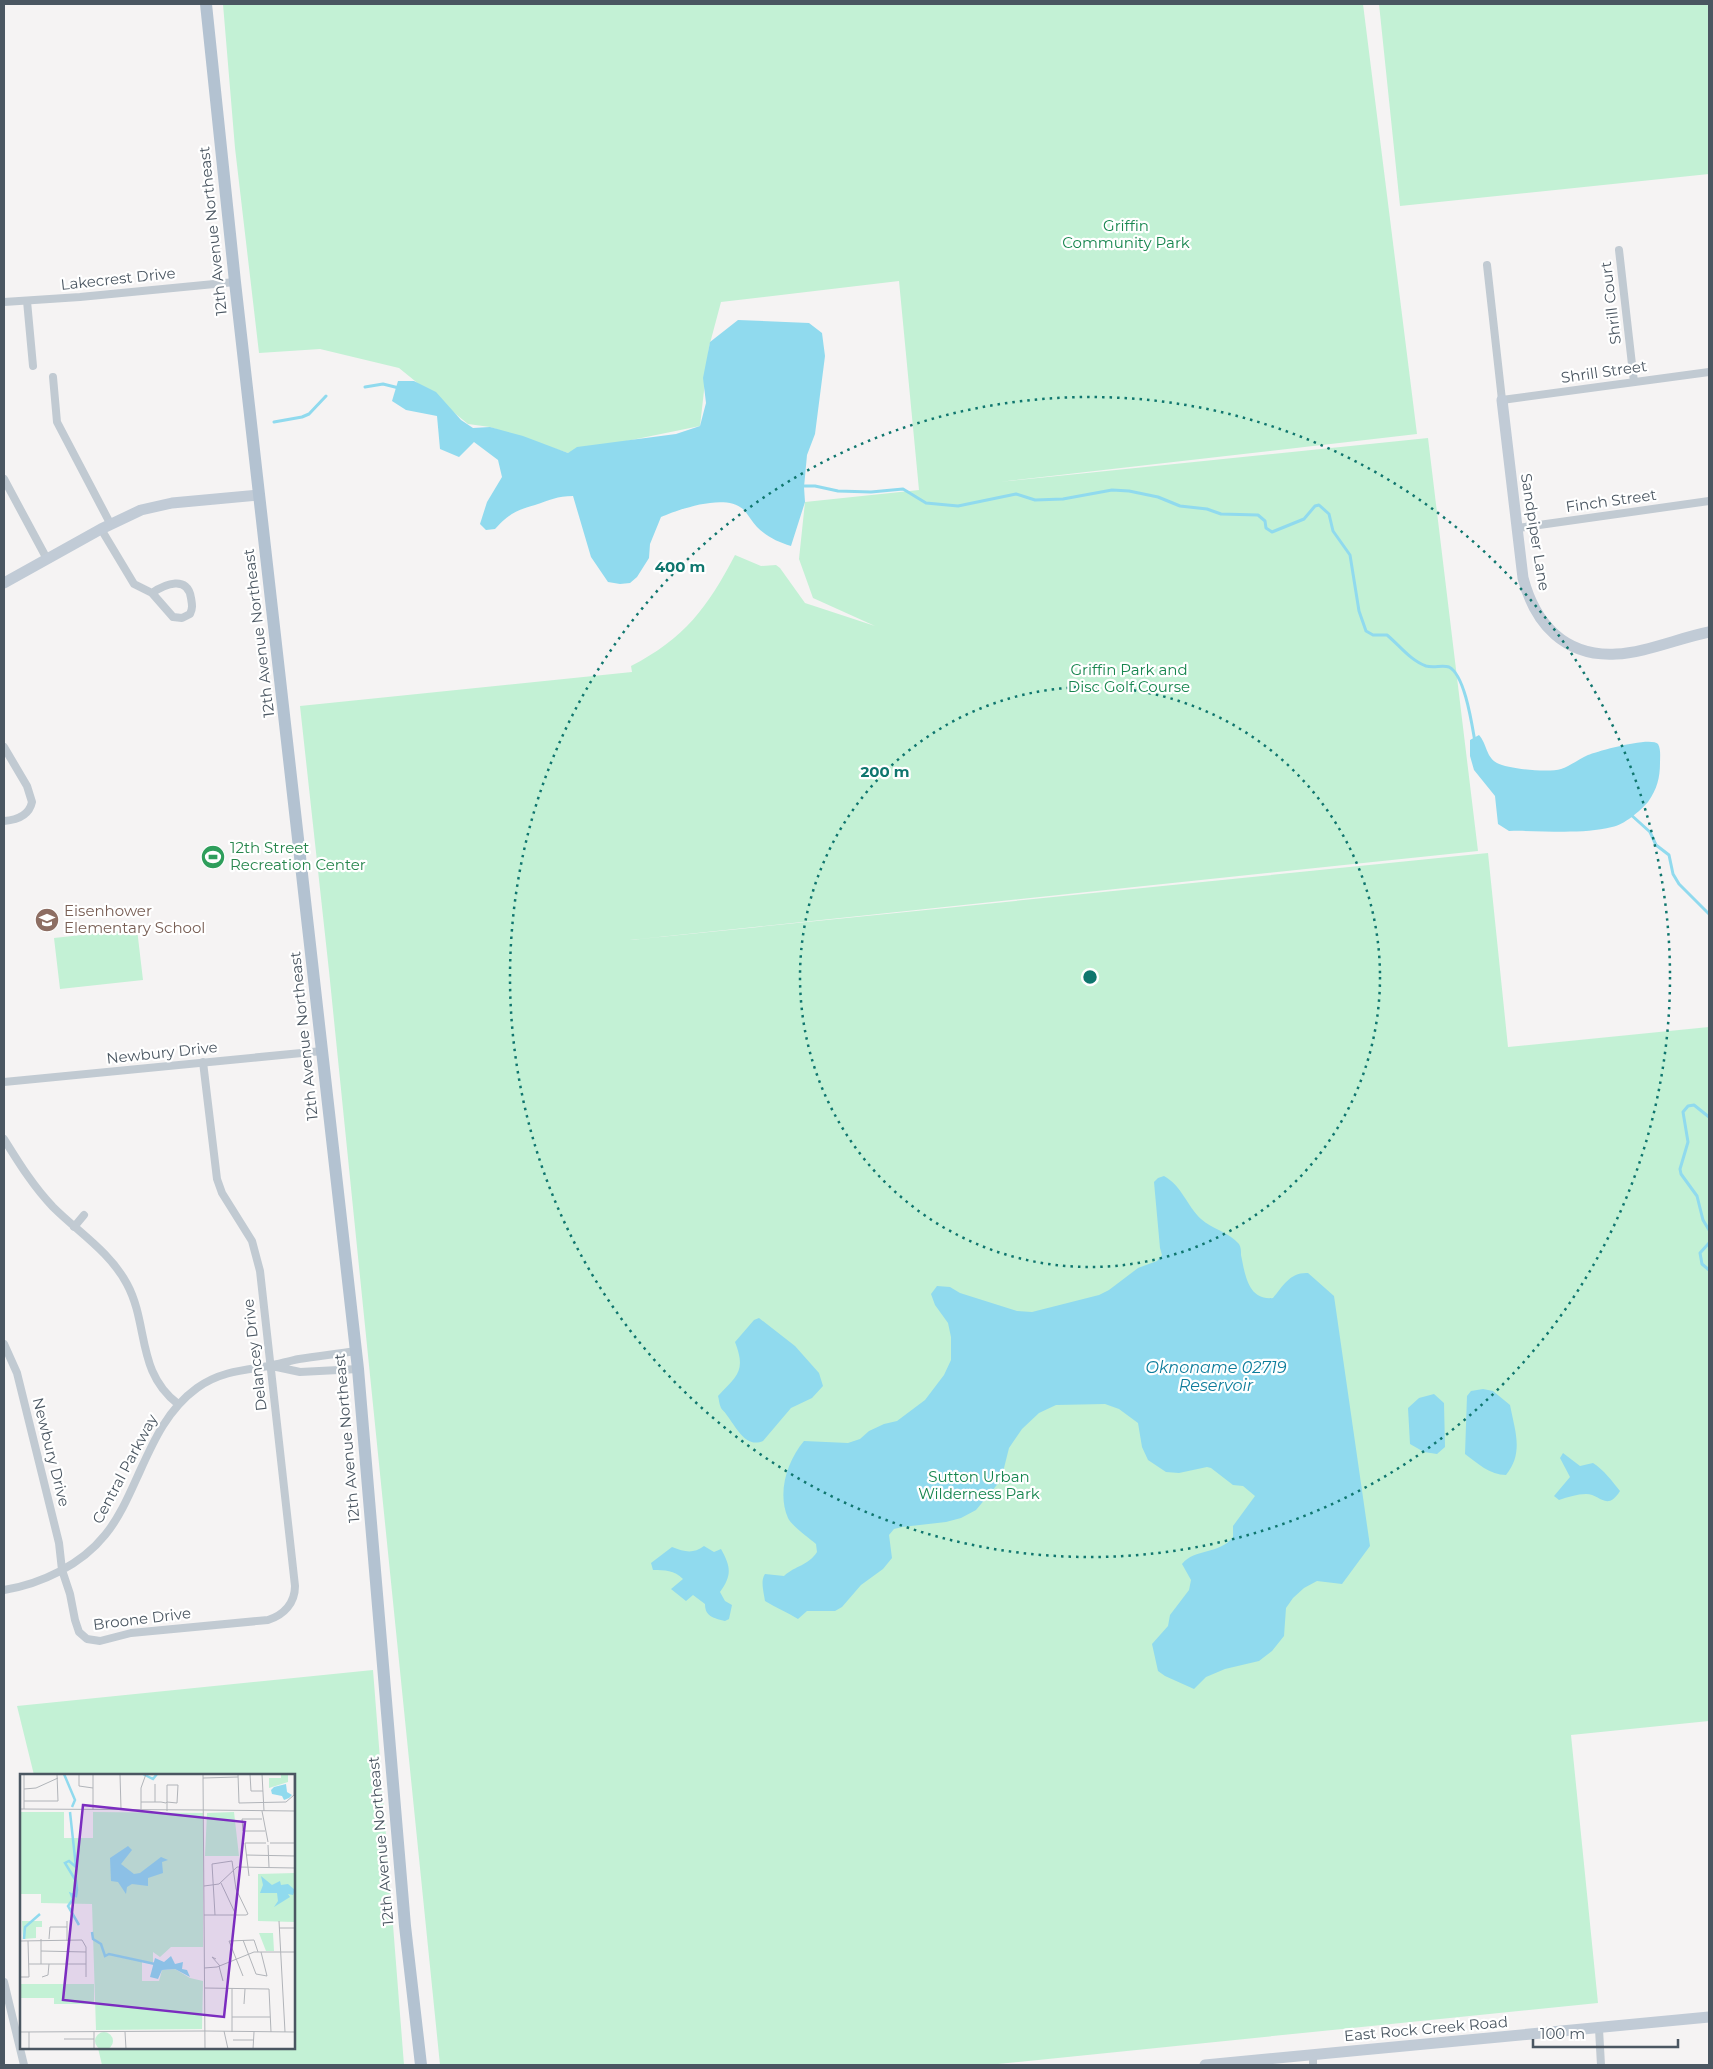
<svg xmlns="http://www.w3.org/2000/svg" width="1713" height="2069" viewBox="0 0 1713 2069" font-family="Montserrat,sans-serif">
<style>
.green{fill:#c3f1d5}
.water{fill:#90daee}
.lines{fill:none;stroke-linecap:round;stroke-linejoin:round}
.stream{stroke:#90daee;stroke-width:3}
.street{stroke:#c1cad2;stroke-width:8}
.secondary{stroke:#c1cbd6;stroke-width:11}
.primary{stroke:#b3c2d1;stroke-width:12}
.ring{fill:none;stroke:#0f766e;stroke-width:2.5;stroke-dasharray:2.5 5}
.labels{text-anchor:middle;stroke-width:4.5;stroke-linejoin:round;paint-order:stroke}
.park-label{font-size:15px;fill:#17864f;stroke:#fff}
.street-label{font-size:15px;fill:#4a5661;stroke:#fff}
.leisure-label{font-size:15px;fill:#27864d;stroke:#fff;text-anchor:start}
.education-label{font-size:15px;fill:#785e54;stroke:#fff;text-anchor:start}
.water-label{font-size:16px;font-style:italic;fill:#0c7c9b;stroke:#fff}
.inset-river{fill:none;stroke:#90daee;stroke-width:2.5}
.inset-road{fill:none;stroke:#b1b4b9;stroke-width:1}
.view{fill:#7b2cbf;fill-opacity:0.15;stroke:#7b2cbf;stroke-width:2.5}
.inset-edge{fill:none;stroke:#4a5661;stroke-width:2.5}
.centre{fill:#0f766e;stroke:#fff;stroke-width:2.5}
.ring-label{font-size:15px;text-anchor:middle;font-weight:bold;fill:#0f766e;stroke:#fff;stroke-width:4.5;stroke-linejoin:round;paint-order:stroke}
</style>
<rect width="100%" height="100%" fill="#f5f3f3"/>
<path class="green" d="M223 4H1363L1417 434 999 482 1428 438 1478 851 630 940 1488 853 1508 1047 1709 1027V1721L1571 1735 1598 2003 988 2065H440L329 971 300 706 632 672 631 666C684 639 708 607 735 555L761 566 776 565 780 568 805 603 875 626 813 598 799 559 805 502 919 490 899 281 721 302 709 347 700 426 568 453 490 427 468 424 399 368 320 349 259 353 235 148Z
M1379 4H1709V174L1400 206Z
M137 929 143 980 60 989 54 938Z
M373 1670 404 2065H102L98 2048H294V1775H34L17 1706Z"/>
<path class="water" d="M738 320 809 323 822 333 825 356 815 434 807 455 804 487 805 502 791 546C778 542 767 537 757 527 752 522 748 514 743 509 725 493 680 509 661 517L650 544 649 558 637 577 630 583 620 584 608 582 591 557 573 496C557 496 550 500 535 505 515 511 510 513 495 529L486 530 480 524 487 502 502 477 498 460 474 442 459 457 440 449 437 416 406 410 392 401 398 381H414L436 392 461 420 473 428 490 427 523 436 568 453 577 447 676 434 700 426 706 403 703 378 710 342Z
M1479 735C1487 744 1486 757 1497 763 1508 769 1549 773 1561 769 1570 766 1579 759 1588 755 1598 751 1651 736 1658 744 1661 749 1660 757 1660 763 1660 778 1657 789 1648 802 1640 811 1624 825 1612 827 1581 835 1541 830 1509 831L1498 824 1495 796 1474 770 1470 756V740Z
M1164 1176C1182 1186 1187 1206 1201 1219 1212 1229 1229 1232 1239 1244 1241 1247 1241 1251 1241 1255 1245 1274 1248 1301 1273 1298 1283 1286 1290 1272 1308 1273L1334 1296 1370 1546 1342 1584 1317 1581 1304 1588 1293 1598 1286 1608 1284 1636 1272 1651 1259 1661 1225 1669 1206 1677 1194 1689 1165 1676 1158 1671 1152 1644 1168 1626 1170 1615 1189 1590 1191 1580 1182 1564C1195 1548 1219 1555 1233 1537V1526L1255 1496 1243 1486 1233 1485 1211 1468 1207 1467 1179 1473 1166 1472 1148 1460 1142 1447 1138 1423 1119 1409 1105 1404 1056 1405 1039 1413 1022 1429 1009 1448 1001 1480 976 1510 961 1518 946 1522 902 1527 894 1529 889 1535 892 1558 883 1569 861 1585 842 1607 835 1611H807L798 1619C787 1612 776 1608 765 1601 764 1593 760 1581 765 1574L784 1576C796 1565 808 1566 817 1552L816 1544C809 1538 791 1525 788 1518 777 1493 787 1461 804 1441L848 1443 860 1439 869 1431 884 1424 897 1421 925 1400 944 1375 951 1360V1337L948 1323 935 1305 931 1294 937 1286 950 1287 960 1293 1017 1311 1032 1312 1099 1295 1109 1290 1138 1268 1157 1261 1162 1255 1160 1248 1154 1182 1158 1178Z
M759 1318 795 1346 819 1373 823 1386 812 1398 791 1408 763 1441C745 1449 735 1425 726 1414 725 1412 722 1410 721 1408 719 1404 719 1399 718 1396 738 1375 746 1371 735 1342L754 1320Z
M1483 1389 1493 1391 1510 1405C1515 1431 1524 1453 1506 1475 1490 1475 1477 1463 1465 1454L1467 1396 1471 1391Z
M1434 1394 1444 1403 1445 1447 1437 1454 1424 1452 1410 1444 1408 1408 1419 1398Z
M1563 1453 1580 1466 1593 1463C1604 1470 1612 1481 1620 1491 1607 1512 1600 1494 1586 1494 1577 1494 1568 1497 1559 1500L1554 1496 1570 1477 1560 1458Z
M704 1546 714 1552 721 1549C731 1567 732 1575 720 1592L725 1601 732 1605 729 1619 725 1621C714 1618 705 1617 705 1604L693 1595 686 1601 671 1589 683 1579C674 1570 665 1570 653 1570L651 1563 672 1547C685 1552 693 1554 704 1546Z"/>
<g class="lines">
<path class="stream" d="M365 387 383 384 399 388
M274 422 302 417 309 414 326 396
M800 486H815L838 491 871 492 903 489 926 503 958 506 1016 494 1035 500 1063 499 1112 490 1129 491 1158 497 1180 506 1207 509 1221 514 1258 515 1265 521 1266 528 1272 532 1304 519 1315 506 1319 505 1329 514 1333 531 1350 555 1359 611 1366 631 1373 635H1387C1399 645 1411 661 1426 666 1433 668 1443 665 1449 667 1465 675 1472 725 1475 742
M1629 813 1650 832 1656 845 1669 855 1673 874 1679 884 1709 914
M1709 1117 1694 1105 1688 1106 1683 1112 1688 1142 1680 1169 1681 1174 1697 1196 1703 1220 1709 1230
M1709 1243 1700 1253 1702 1264 1709 1270"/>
<path class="street" d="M1619 250 1634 382
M1487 265 1502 400 1709 372
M27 301 33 366
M4 302 80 297 235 282
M53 377 57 422 111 525
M4 479 47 559
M1518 528 1709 501
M101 529 134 584 152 593 173 617 182 618 190 614C193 608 192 604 191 598 188 575 165 584 152 593
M4 747 27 786 32 802C29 816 17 820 4 821
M4 1082 322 1051
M4 1139C19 1163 33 1186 53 1207 78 1232 110 1252 127 1284 149 1325 136 1372 178 1404
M74 1227 84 1215
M4 1344 17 1373 59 1543 62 1570 70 1594 75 1620 79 1632 87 1639 100 1641 131 1633 268 1620C284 1615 295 1603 295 1586L260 1271 252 1241 222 1193 217 1179 203 1062
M272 1366 300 1372 358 1369
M4 1590C41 1584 81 1565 105 1535 120 1517 130 1493 140 1471 154 1440 168 1409 197 1388 219 1372 243 1370 269 1366 279 1364 289 1361 299 1359 318 1356 337 1354 356 1351
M4 1982 24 2065
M1599 2029 1601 2065
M1313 2054V2065"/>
<path class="secondary" d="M1502 400 1523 578C1535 624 1565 657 1616 654 1644 653 1679 638 1709 632
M4 583 101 529 141 510 172 503 259 495
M1205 2065 1709 2017"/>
<path class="primary" d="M206 4 235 282 358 1369 405 1926 421 2065"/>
</g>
<g class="ring">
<circle cx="1090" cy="977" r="290"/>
<circle cx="1090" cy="977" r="580"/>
</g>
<defs>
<g id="stadium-disc" transform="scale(1.25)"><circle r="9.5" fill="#2e9e5b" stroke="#fff"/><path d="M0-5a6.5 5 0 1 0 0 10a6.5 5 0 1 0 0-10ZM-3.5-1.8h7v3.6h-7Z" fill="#fff"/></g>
<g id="school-disc" transform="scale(1.25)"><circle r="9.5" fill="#8d6e63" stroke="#fff"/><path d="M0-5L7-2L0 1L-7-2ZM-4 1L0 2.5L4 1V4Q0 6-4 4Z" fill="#fff"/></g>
</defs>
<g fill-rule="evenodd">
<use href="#stadium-disc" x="213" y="857"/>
<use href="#school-disc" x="47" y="920"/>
</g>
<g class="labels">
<g class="park-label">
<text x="1126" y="231">Griffin<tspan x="1126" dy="17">Community Park</tspan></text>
<text x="1129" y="675">Griffin Park and<tspan x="1129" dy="17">Disc Golf Course</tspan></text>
<text x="979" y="1482">Sutton Urban<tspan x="979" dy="17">Wilderness Park</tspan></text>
</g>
<g class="street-label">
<text transform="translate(213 231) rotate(-96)" y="5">12th Avenue Northeast</text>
<text transform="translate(118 279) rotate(-6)" y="5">Lakecrest Drive</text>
<text transform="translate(1611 303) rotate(-97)" y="5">Shrill Court</text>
<text transform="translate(1604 372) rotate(-8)" y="5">Shrill Street</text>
<text transform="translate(1611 501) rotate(-8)" y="5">Finch Street</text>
<text transform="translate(1535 532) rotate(81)" y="5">Sandpiper Lane</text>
<text transform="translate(259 633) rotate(-97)" y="5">12th Avenue Northeast</text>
<text transform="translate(304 1036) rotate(-96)" y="5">12th Avenue Northeast</text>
<text transform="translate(162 1053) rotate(-6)" y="5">Newbury Drive</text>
<text transform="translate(255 1355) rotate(-97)" y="5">Delancey Drive</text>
<text transform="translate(347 1438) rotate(-95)" y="5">12th Avenue Northeast</text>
<text transform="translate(51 1452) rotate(76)" y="5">Newbury Drive</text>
<text transform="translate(125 1469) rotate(-62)" y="5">Central Parkway</text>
<text transform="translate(142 1619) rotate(-7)" y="5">Broone Drive</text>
<text transform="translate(381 1841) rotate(-95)" y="5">12th Avenue Northeast</text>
<text transform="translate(1426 2029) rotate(-5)" y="5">East Rock Creek Road</text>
</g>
<g class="leisure-label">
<text x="230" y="853">12th Street<tspan x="230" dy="17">Recreation Center</tspan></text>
</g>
<g class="education-label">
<text x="64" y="916">Eisenhower<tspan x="64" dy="17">Elementary School</tspan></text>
</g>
<g class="water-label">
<text x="1216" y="1373">Oknoname 02719<tspan x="1216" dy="18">Reservoir</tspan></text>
</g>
</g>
<g transform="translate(20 1774)">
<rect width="275" height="275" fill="#f5f3f3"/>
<path d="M261 0H268V8L249 14V4H261ZM0 38H44V64H73V38L183 39V173H151L140 183 133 178V188H122V207H139L142 196 155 195 170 204 183 207 182 255 76 256 72 130 21 129V120H0ZM214 38 219 82H185L187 39ZM275 99V148L238 147V100ZM2 147H22V153H16V164L3 165ZM239 159H253L254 177H246ZM0 210H74V230H34V224H0ZM75 267a9 9 0 1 1 18 0a9 9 0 1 1-18 0Z" fill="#c3f1d5"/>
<path d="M266 10 267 18 272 21 269 24 264 26 262 22 252 20 251 16 254 13ZM108 72 112 76 101 90 114 100 120 99 141 83 148 86 142 88 143 99 128 104V112L112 110 107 113 106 120 98 108 91 107 90 84ZM241 102 252 111 260 107 261 111 268 110 275 116 273 121 268 120 270 123 254 133 258 127 257 119H240L243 111ZM151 182 155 190 163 188 162 195 167 196 170 203 155 195 142 196 138 205 130 203 135 184 144 188Z" fill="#90daee"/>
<path class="inset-river" d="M44 0 55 26 52 33M123 0 133 5 137 0M50 38 56 93 49 87 45 89 56 107 57 116 56 122 51 120 53 125 48 132 59 151M72 158 73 165 81 170 85 182 89 180 135 190M4 165 5 153 20 140"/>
<path class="inset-road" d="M4 0V35M59 0V12L73 14M73 0V36M100 0 101 35M183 0 185 275M218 0 219 29 266 28 274 21V0M230 0 231 17H243M242 0 244 37M183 4 218 3M4 15 16 14 38 4M4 27H38L37 0M121 28H141L146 29 147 28 157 29 158 11H147V37M135 28V10M0 35 185 36M121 35V14L126 0M185 36 275 37M242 37 248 68M242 45H222L223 57H245M250 69H275M248 71 249 93M226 81 275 82M229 102 225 69H246M201 109 216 141M184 112 199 110 217 93 275 94M184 141H226L228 140 216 115 212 87 192 90 195 141M47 147V167M259 147 265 258M259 154H275M21 165V190M29 165 30 153H47M223 166 236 200 247 202 241 178M0 167 62 166 66 173V203M21 177 66 178M196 185 192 183 200 192M9 190H66M199 192 203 207M184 194 197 193 234 178H275M223 202 209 167 234 166 238 178M0 203H9L8 167M22 203 28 201 29 190M185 214 249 215 251 258M224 230 225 215M212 243H250M185 257 275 258M204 257 208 275M0 258 185 257M105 258 106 275M212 258V214M44 265H74M213 266H234M9 275V258M74 275V258M233 275 234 258"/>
<path class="view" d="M63 31 225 48 204 243 43 226Z"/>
<rect width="275" height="275" class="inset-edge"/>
</g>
<circle cx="1090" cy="977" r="8" class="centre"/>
<g class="ring-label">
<text x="680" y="572">400 m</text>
<text x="885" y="777">200 m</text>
</g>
<rect width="1713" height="2069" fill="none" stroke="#4a5661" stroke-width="10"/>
<path d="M1533 2039v8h145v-8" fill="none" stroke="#4a5661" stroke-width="2.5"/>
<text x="1540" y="2039" font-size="15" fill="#4a5661" stroke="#ffffff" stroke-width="4" paint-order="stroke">100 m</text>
</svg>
